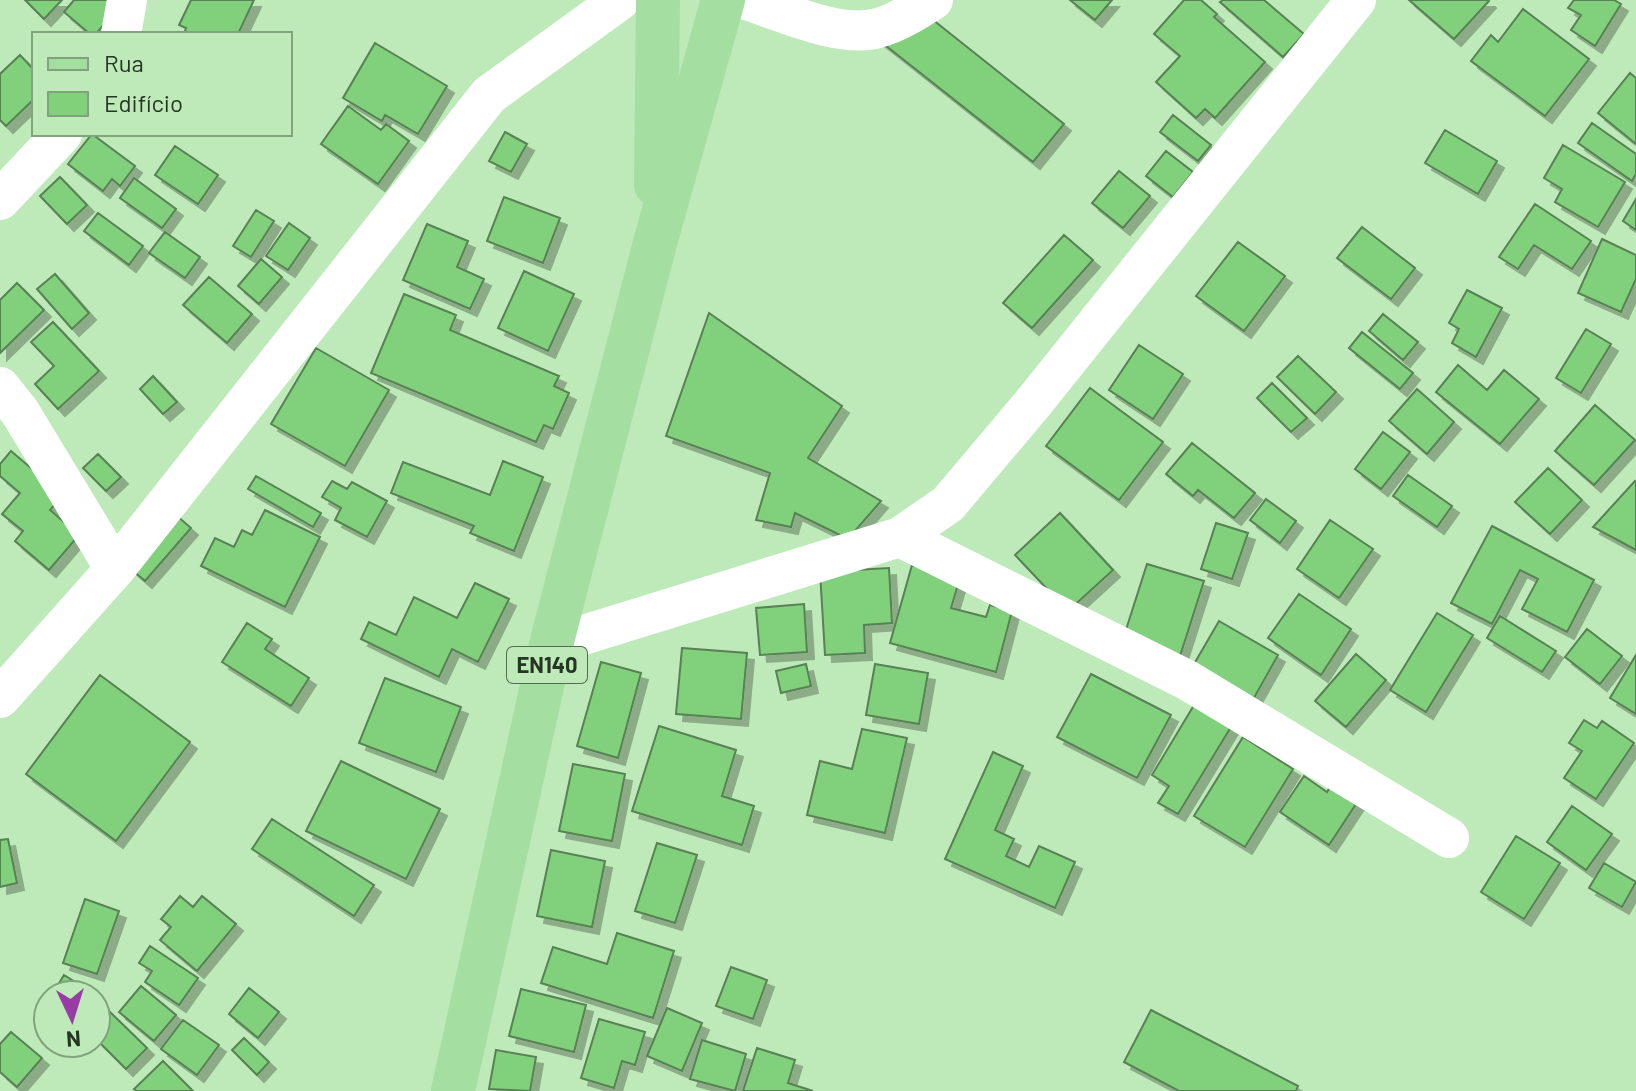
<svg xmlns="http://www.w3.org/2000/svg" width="1636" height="1091" viewBox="0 0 1636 1091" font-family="Barlow,sans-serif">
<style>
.building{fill:#81d17b;stroke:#588154;stroke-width:2;filter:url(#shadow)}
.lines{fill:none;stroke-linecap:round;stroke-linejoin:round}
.minor{stroke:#fff;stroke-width:40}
.major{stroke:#a4dea1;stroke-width:44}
.labels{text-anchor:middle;stroke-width:6;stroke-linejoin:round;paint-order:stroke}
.shield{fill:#bdeab8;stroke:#536c50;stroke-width:2}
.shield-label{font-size:22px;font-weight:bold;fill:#253623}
</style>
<defs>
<filter id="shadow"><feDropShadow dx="7" dy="7" stdDeviation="0" flood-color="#0004"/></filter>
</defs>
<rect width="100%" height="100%" fill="#bdeab8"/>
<path class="building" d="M25 0H62L44 19Z
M74 0H117L121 4 96 34H90L64 12Z
M191 0H254L238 34H184L186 28 179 25Z
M908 0 1064 124 1033 162 871 34Z
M1070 0H1112L1095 20Z
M1184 0H1201L1217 14 1214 17 1265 62 1215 118 1205 109 1196 118 1156 82 1180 56 1154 34Z
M1223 0H1264L1304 34 1283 57 1220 2Z
M1409 0H1488L1489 1 1454 39Z
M1574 0H1614L1621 4 1595 46 1571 30 1581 15 1568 8Z
M1523 9 1589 59 1545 116 1471 61 1491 35 1498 42Z
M375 43 447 86 418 134 385 115 382 121 343 98Z
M20 55 34 70V99L6 126 0 120V74Z
M1630 73 1636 78V144L1598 113Z
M348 106 381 130 386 124 409 141 378 184 321 144Z
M1173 115 1211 145 1198 161 1160 132Z
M1592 123 1636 154V174L1632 181 1578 143Z
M1445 130 1497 161 1478 194 1425 163Z
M505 132 527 144 511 172 489 161Z
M92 134 135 166 120 186 112 179 103 191 68 164Z
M1563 145 1625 182 1598 227 1555 202 1562 189 1544 178Z
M175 146 218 175 198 204 155 175Z
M1166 151 1193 172 1173 197 1146 176Z
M1119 171 1150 196 1123 228 1092 203Z
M60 177 87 205 67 224 40 196Z
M134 178 176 209 162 228 120 198Z
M504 197 560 218 543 263 487 241Z
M1636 199V230L1623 221Z
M1535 204 1591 241 1572 269 1534 245 1518 269 1499 257Z
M256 210 274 221 251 257 233 246Z
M98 213 143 246 129 265 84 231Z
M289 223 310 238 288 270 266 256Z
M427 224 468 241 457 267 484 279 470 309 403 280Z
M1362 227 1415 268 1391 299 1337 258Z
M165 232 200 257 185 278 149 253Z
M1064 235 1093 260 1032 328 1003 303Z
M1602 239 1636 255V279L1621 312 1578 293Z
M1238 242 1285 276 1244 331 1196 296Z
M261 259 282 277 259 304 238 286Z
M524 271 574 294 548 351 498 328Z
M55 274 89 313 72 329 37 289Z
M209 277 252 314 227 343 183 305Z
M17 283 44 310 0 353V300Z
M1467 290 1502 308 1476 357 1452 343 1459 329 1449 323Z
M404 294 456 315 450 330 559 376 554 386 569 393 553 429 544 425 536 442 371 373Z
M709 313 842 406 808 458 881 501 848 539 795 513 791 527 756 520 770 473 666 436Z
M1383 314 1418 342 1403 360 1369 331Z
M53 322 99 371 58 409 35 384 54 366 31 342Z
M1586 329 1611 344 1581 393 1556 378Z
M1362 332 1413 373 1400 389 1349 348Z
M1139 345 1183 374 1153 419 1109 390Z
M316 348 389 390 345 466 271 424Z
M1298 356 1336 392 1315 414 1277 377Z
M1458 365 1487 390 1504 370 1539 399 1500 444 1436 392Z
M153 376 177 402 163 414 140 389Z
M1272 383 1307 418 1291 432 1257 398Z
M1090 388 1163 442 1119 500 1046 446Z
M1417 389 1454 422 1427 454 1389 421Z
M1595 405 1635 440 1594 485 1555 451Z
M1383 432 1410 452 1381 489 1355 469Z
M1192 443 1255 493 1234 518 1198 490 1193 496 1166 474Z
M11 451 53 487 66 492 50 510 79 535 49 570 15 541 23 531 2 514 20 493 0 476V464Z
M98 454 121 477 106 491 83 468Z
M503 461 543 477 514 551 470 533 474 526 391 493 403 462 490 495Z
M1548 468 1582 500 1550 534 1515 502Z
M1408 475 1452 506 1437 527 1393 496Z
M256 476 321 513 313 527 248 489Z
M332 481 347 489 352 482 387 501 367 537 335 520 341 508 322 497Z
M1635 481 1636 482V550L1593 527Z
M1266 499 1296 521 1280 543 1250 520Z
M265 510 320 537 285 607 201 566 215 538 234 547 242 530 252 535Z
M1060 513 1113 570 1068 611 1015 555Z
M176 515 191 528 145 581 130 568Z
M1330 520 1373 549 1339 598 1297 569Z
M1216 523 1248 533 1232 579 1201 569Z
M1492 526 1594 580 1567 632 1522 609 1538 579 1520 570 1492 624 1451 603Z
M1147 564 1204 581 1180 656 1123 639Z
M912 565 960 578 951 608 986 617 990 605 1012 611 996 672 890 643Z
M889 568 892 623 864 625 865 653 825 655 820 572Z
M475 583 509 599 478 662 452 649 439 677 361 639 369 622 396 635 414 597 457 618Z
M1299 594 1351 629 1321 675 1268 638Z
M804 604 807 652 760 655 756 608Z
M1437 613 1473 635 1426 712 1390 690Z
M1500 616 1556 651 1542 672 1487 638Z
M1219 621 1278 655 1250 705 1190 671Z
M247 623 272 639 265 649 309 678 291 706 222 662Z
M1587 629 1622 656 1600 684 1565 657Z
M682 648 747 653 741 719 676 714Z
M1356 654 1386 680 1346 727 1315 701Z
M1636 655V714L1610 698Z
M601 662 641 673 618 758 577 746Z
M806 664 811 686 781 693 776 671Z
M875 664 928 673 919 724 866 715Z
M1091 674 1171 715 1137 778 1057 737Z
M100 675 190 742 116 841 26 774Z
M385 678 461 707 436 772 359 743Z
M1197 700 1234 722 1178 814 1158 803 1169 786 1152 775Z
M1584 720 1597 728 1602 721 1634 743 1596 799 1564 778 1582 751 1569 743Z
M659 726 736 750 722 796 754 806 742 845 632 811Z
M862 729 907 738 885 833 807 815 820 761 852 769Z
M1243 737 1293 769 1245 847 1194 816Z
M993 752 1023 766 995 830 1014 839 1006 856 1029 867 1039 846 1075 862 1055 908 945 859Z
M341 761 440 809 406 879 306 831Z
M573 764 625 774 612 841 559 831Z
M1304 776 1327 792 1332 784 1358 801 1329 845 1280 812Z
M1572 806 1612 834 1586 870 1547 842Z
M272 819 374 885 354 916 252 849Z
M1516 836 1560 863 1524 919 1481 892Z
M8 839 17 883 0 887V840Z
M657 843 697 855 675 923 635 911Z
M551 850 605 861 592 927 537 916Z
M1604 863 1636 882 1622 907 1589 888Z
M180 896 193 907 202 896 236 924 197 971 160 940 171 927 161 919Z
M85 899 119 911 97 974 63 963Z
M617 933 674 951 653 1018 541 983 553 947 607 964Z
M150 946 198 978 179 1005 145 982 152 971 139 963Z
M731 967 767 980 753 1019 716 1006Z
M64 975 93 993 91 995H52Z
M141 986 176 1015 154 1041 119 1012Z
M249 988 279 1012 258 1038 229 1014Z
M521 989 586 1005 574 1052 509 1036Z
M667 1008 702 1023 682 1071 647 1056Z
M1151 1010 1298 1086 1296 1091H1179L1124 1062Z
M110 1012 147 1048 126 1069 96 1039V1025Z
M599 1019 645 1032 635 1065 622 1061 614 1088 581 1078Z
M183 1020 219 1045 197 1075 161 1049Z
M11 1032 42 1058 17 1087 0 1072V1044Z
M244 1038 269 1062 257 1075 232 1050Z
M702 1040 746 1054 735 1091 690 1079Z
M757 1048 795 1060 788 1083 813 1091H743Z
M496 1050 536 1057 530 1091 489 1089Z
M163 1061 193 1091H137L134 1089Z"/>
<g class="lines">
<path class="minor" d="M746 0C781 11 841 39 878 28 897 23 916 11 933 0
M121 34 127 0
M0 200 62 134
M0 387 20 412 115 569
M900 537 1187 680 1449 838
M551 645 900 537 948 504 1034 402 1356 0
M0 698 115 569 489 95 620 0"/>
<path class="major" d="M656 185 658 0
M453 1091 551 645 655 243 723 0"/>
</g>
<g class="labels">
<rect class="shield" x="507" y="647" width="80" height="36" rx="6"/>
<g class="shield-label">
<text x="547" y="673">EN140</text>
</g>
</g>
<rect x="32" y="32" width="260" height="104" fill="#bdeab8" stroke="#80a27c" stroke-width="2"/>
<rect x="48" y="58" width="40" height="12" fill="#a4dea1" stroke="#80a27c" stroke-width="2"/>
<text x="104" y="72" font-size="24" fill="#253623">Rua</text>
<rect x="48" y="92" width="40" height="24" fill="#81d17b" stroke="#80a27c" stroke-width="2"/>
<text x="104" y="112" font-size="24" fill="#253623">Edifício</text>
<g transform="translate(72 1019) rotate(176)"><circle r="38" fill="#bdeab8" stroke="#80a27c" stroke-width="2"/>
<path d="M0-6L14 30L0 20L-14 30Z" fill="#983ba5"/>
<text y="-12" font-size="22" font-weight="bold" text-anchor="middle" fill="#253623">N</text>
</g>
</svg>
